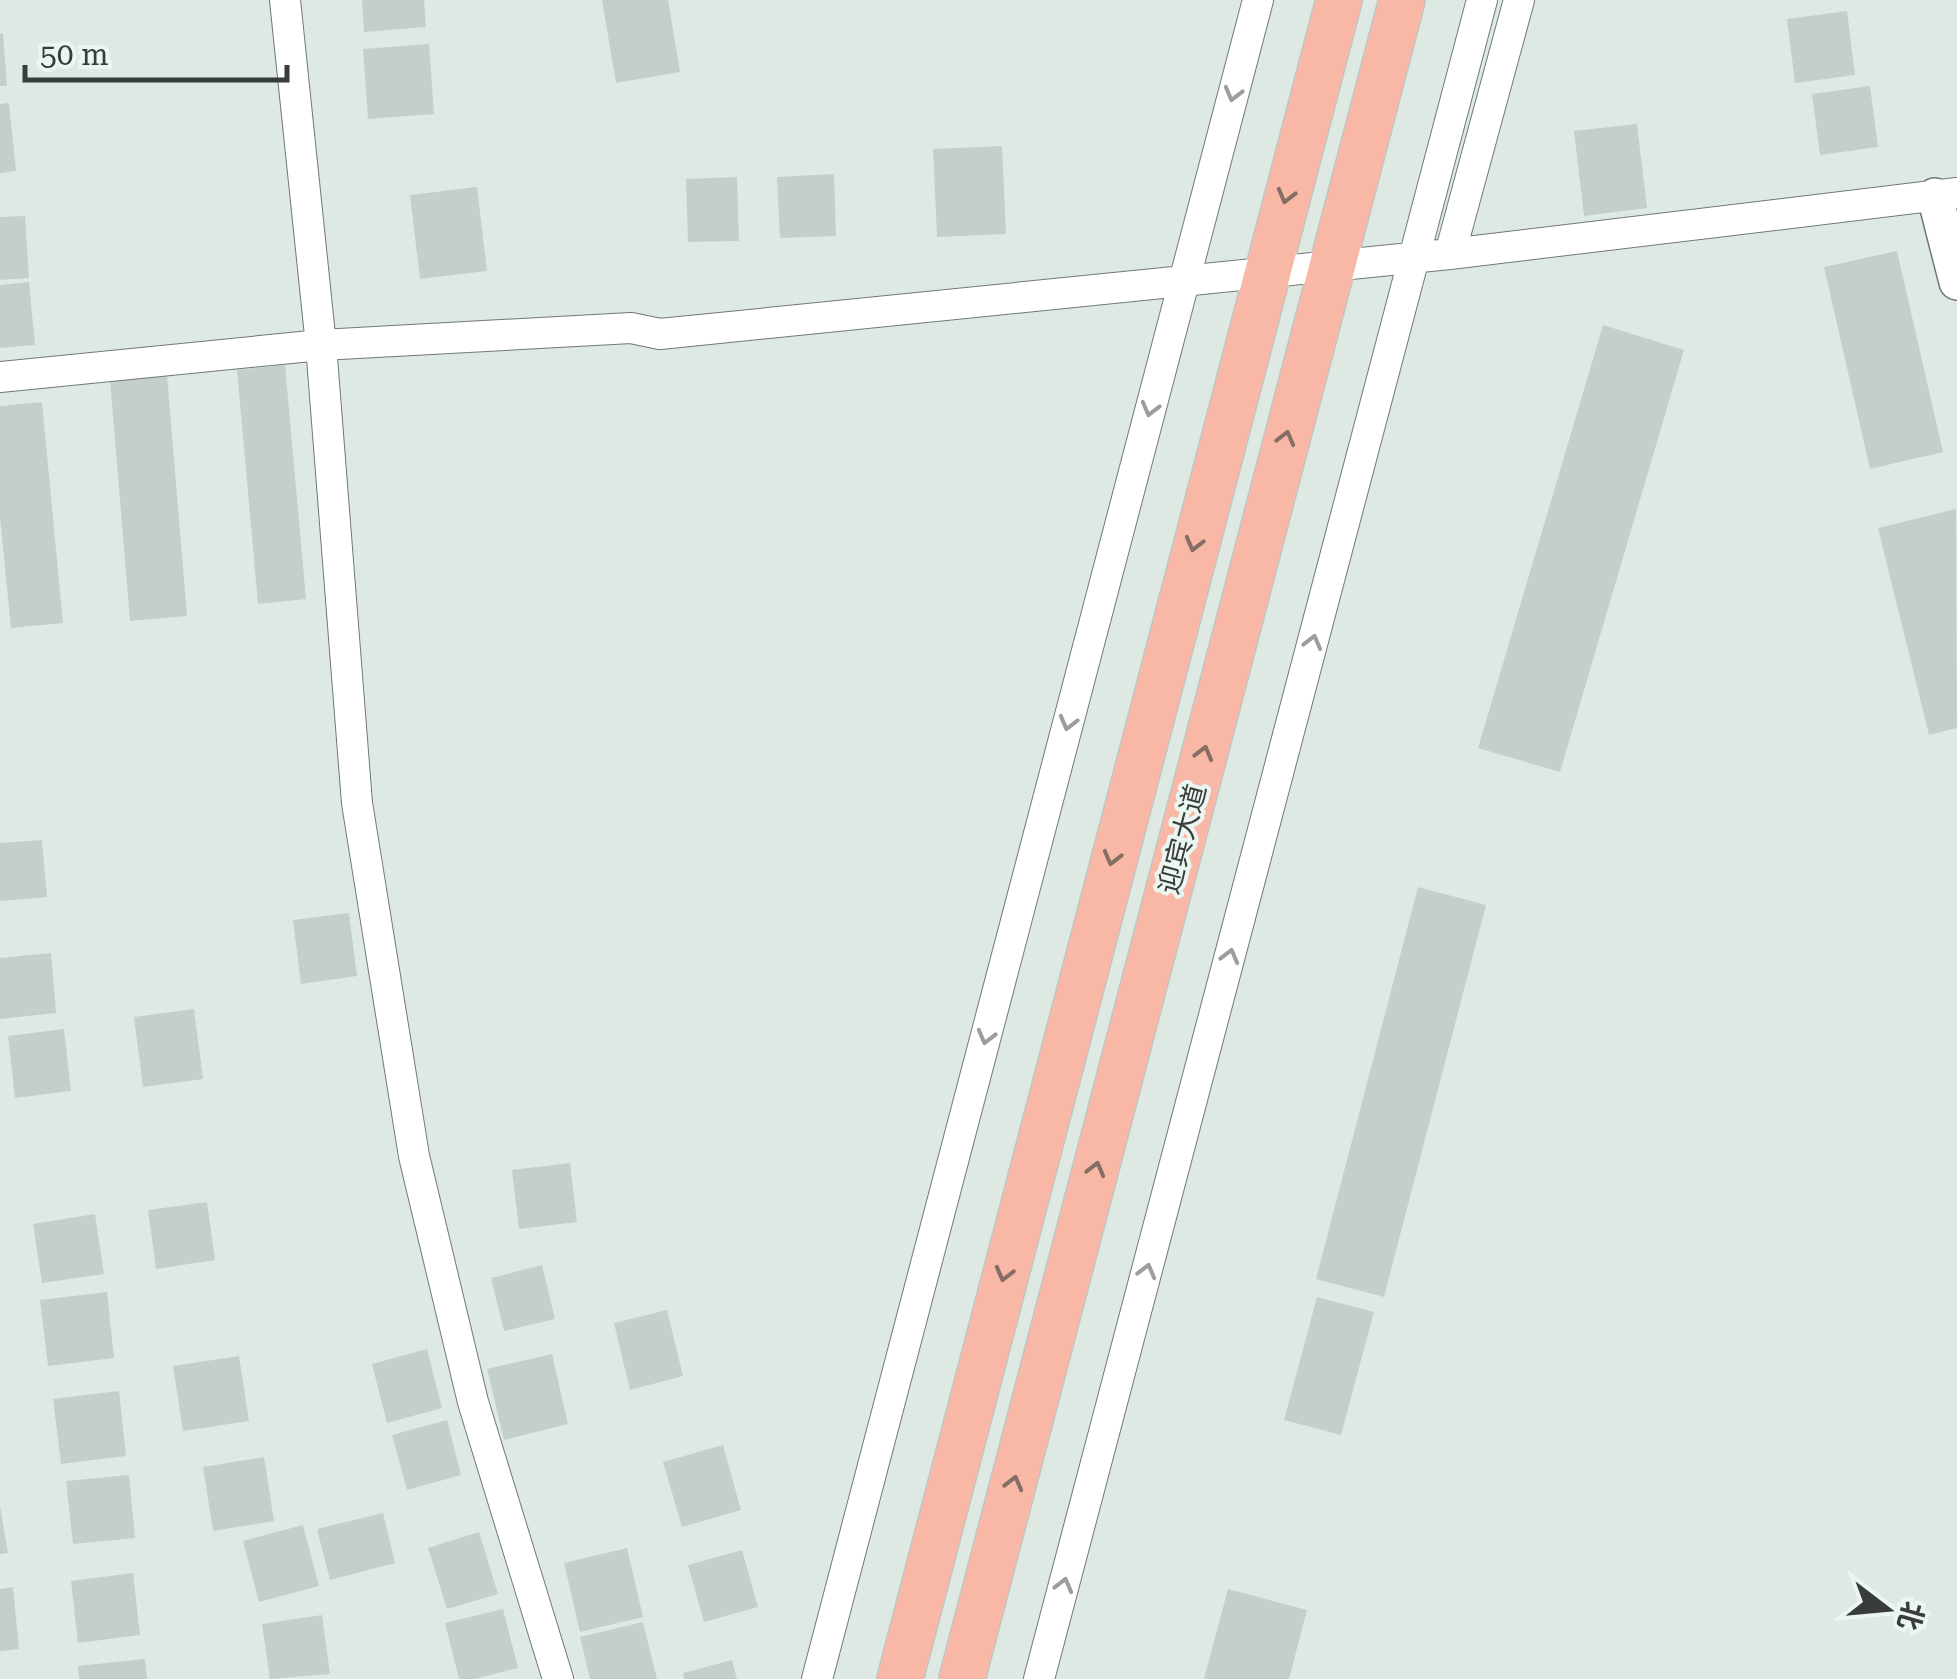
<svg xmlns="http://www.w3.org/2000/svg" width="1957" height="1679" viewBox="0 0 1957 1679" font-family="'Roboto Serif','Noto Sans SC',serif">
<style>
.building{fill:#c5cfca}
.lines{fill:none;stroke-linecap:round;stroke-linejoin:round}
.minor-casing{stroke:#707974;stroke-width:32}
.tertiary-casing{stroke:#707974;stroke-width:38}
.primary-casing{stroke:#c3c4c4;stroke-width:48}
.minor{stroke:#fff;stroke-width:30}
.tertiary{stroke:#fff;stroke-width:35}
.primary{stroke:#f8b8a5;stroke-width:45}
.oneway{stroke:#9c9e9c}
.oneway2{stroke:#856e65}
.labels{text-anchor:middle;stroke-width:8;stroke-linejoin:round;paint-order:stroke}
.street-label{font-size:28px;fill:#383c3a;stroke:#ecf6f1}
</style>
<rect width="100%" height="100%" fill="#dfe9e4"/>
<path class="building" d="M362 0H424L426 27 364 32Z
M602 0H668L680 72 616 83Z
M1847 11 1855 75 1795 83 1787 19Z
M0 34H3L7 86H0Z
M429 44 434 114 368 119 363 49Z
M1870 86 1878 147 1820 155 1812 94Z
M9 103 16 171 0 173V104Z
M1637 124 1647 208 1584 216 1574 131Z
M1002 146 1006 234 937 237 933 149Z
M834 174 836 236 780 238 777 177Z
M737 177 739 241 688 242 686 179Z
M477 187 487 271 420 279 410 195Z
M25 216 29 278 0 280V217Z
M1897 251 1943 452 1870 469 1824 267Z
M29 282 35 345 0 348V285Z
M1603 325 1684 350 1560 772 1478 748Z
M285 365 306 599 258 604 237 370Z
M167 374 187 616 130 621 110 379Z
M42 402 63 623 11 628 0 517V406Z
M1956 509 1957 728 1929 735 1878 528Z
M42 840 47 897 0 901V843Z
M1418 887 1486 905 1384 1297 1316 1279Z
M349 913 357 976 301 984 293 920Z
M51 953 56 1013 0 1019V958Z
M194 1009 203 1079 143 1087 134 1017Z
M64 1029 71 1091 15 1098 8 1036Z
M570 1163 577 1222 519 1229 512 1170Z
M207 1202 215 1260 156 1269 148 1210Z
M95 1214 104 1274 42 1283 33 1224Z
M542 1265 555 1319 504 1331 491 1278Z
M107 1292 114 1358 48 1366 40 1300Z
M1317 1297 1374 1312 1341 1435 1284 1420Z
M667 1310 683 1376 630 1390 614 1323Z
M427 1349 442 1408 387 1423 372 1364Z
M552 1354 568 1424 504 1440 487 1369Z
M239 1356 249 1421 183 1431 173 1366Z
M119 1391 126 1456 61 1464 53 1399Z
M447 1420 461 1475 407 1490 392 1435Z
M723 1445 741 1510 682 1527 663 1462Z
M264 1457 274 1521 213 1531 203 1467Z
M129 1475 135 1538 73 1544 66 1481Z
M0 1506 8 1553 0 1554Z
M383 1513 395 1563 330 1580 317 1529Z
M303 1525 319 1586 259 1602 243 1541Z
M479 1532 498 1594 447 1609 428 1548Z
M627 1548 643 1617 580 1632 564 1563Z
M742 1550 758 1607 704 1622 688 1565Z
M133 1573 140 1635 78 1643 71 1581Z
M13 1587 19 1649 0 1651V1589Z
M1228 1589 1307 1610 1289 1679H1204Z
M503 1609 518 1668 475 1679H459L445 1623Z
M322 1615 330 1674 270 1679 262 1624Z
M643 1622 657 1679H590L580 1637Z
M145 1659 147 1679H79L78 1666Z
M732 1660 737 1679H684L683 1673Z"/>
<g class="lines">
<g class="minor-casing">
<path id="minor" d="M285 0 321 345 357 803 414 1156 473 1402 558 1679
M1450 254 1519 0
M0 377 321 345 631 328 660 334 1450 254 1957 193
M817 1679 1258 0
M1039 1679 1482 0"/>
</g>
<g class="tertiary-casing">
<path id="tertiary" d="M1935 196 1957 282"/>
</g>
<g class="primary-casing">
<path id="primary" d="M900 1679 1339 0
M962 1679 1402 0"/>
</g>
<use href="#minor" class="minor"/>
<use href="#tertiary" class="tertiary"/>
<use href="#primary" class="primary"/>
</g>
<defs><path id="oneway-chevron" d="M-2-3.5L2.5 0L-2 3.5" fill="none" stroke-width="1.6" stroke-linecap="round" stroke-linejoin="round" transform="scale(2.5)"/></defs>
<g class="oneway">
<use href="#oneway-chevron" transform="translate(1233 94) rotate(105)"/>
<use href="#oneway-chevron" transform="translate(1150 409) rotate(105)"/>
<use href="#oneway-chevron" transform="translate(1313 642) rotate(-75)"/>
<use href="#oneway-chevron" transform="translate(1068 723) rotate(105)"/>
<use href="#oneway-chevron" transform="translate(1230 956) rotate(-75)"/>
<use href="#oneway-chevron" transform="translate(986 1037) rotate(105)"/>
<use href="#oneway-chevron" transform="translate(1147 1271) rotate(-75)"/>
<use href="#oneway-chevron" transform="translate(1064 1585) rotate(-75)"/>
</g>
<g class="oneway2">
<use href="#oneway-chevron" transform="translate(1286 196) rotate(105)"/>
<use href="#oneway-chevron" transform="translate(1286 438) rotate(-75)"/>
<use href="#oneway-chevron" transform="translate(1194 544) rotate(105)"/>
<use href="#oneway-chevron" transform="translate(1204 753) rotate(-75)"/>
<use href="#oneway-chevron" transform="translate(1112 858) rotate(105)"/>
<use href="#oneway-chevron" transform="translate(1096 1169) rotate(-75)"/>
<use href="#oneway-chevron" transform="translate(1004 1274) rotate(105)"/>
<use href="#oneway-chevron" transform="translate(1014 1483) rotate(-75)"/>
</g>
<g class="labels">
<g class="street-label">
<text transform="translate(1182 839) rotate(-75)" y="10">迎宾大道</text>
</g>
</g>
<g transform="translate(1887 1609) rotate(106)" stroke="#ecf6f1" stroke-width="8" paint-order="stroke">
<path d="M0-8L18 38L0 25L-18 38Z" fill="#383c3a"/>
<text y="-15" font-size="28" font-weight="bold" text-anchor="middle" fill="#383c3a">北</text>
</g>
<path d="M25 65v15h262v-15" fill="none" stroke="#383c3a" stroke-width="5"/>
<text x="40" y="65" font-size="30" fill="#383c3a" stroke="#ecf6f1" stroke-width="8" paint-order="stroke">50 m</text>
</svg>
